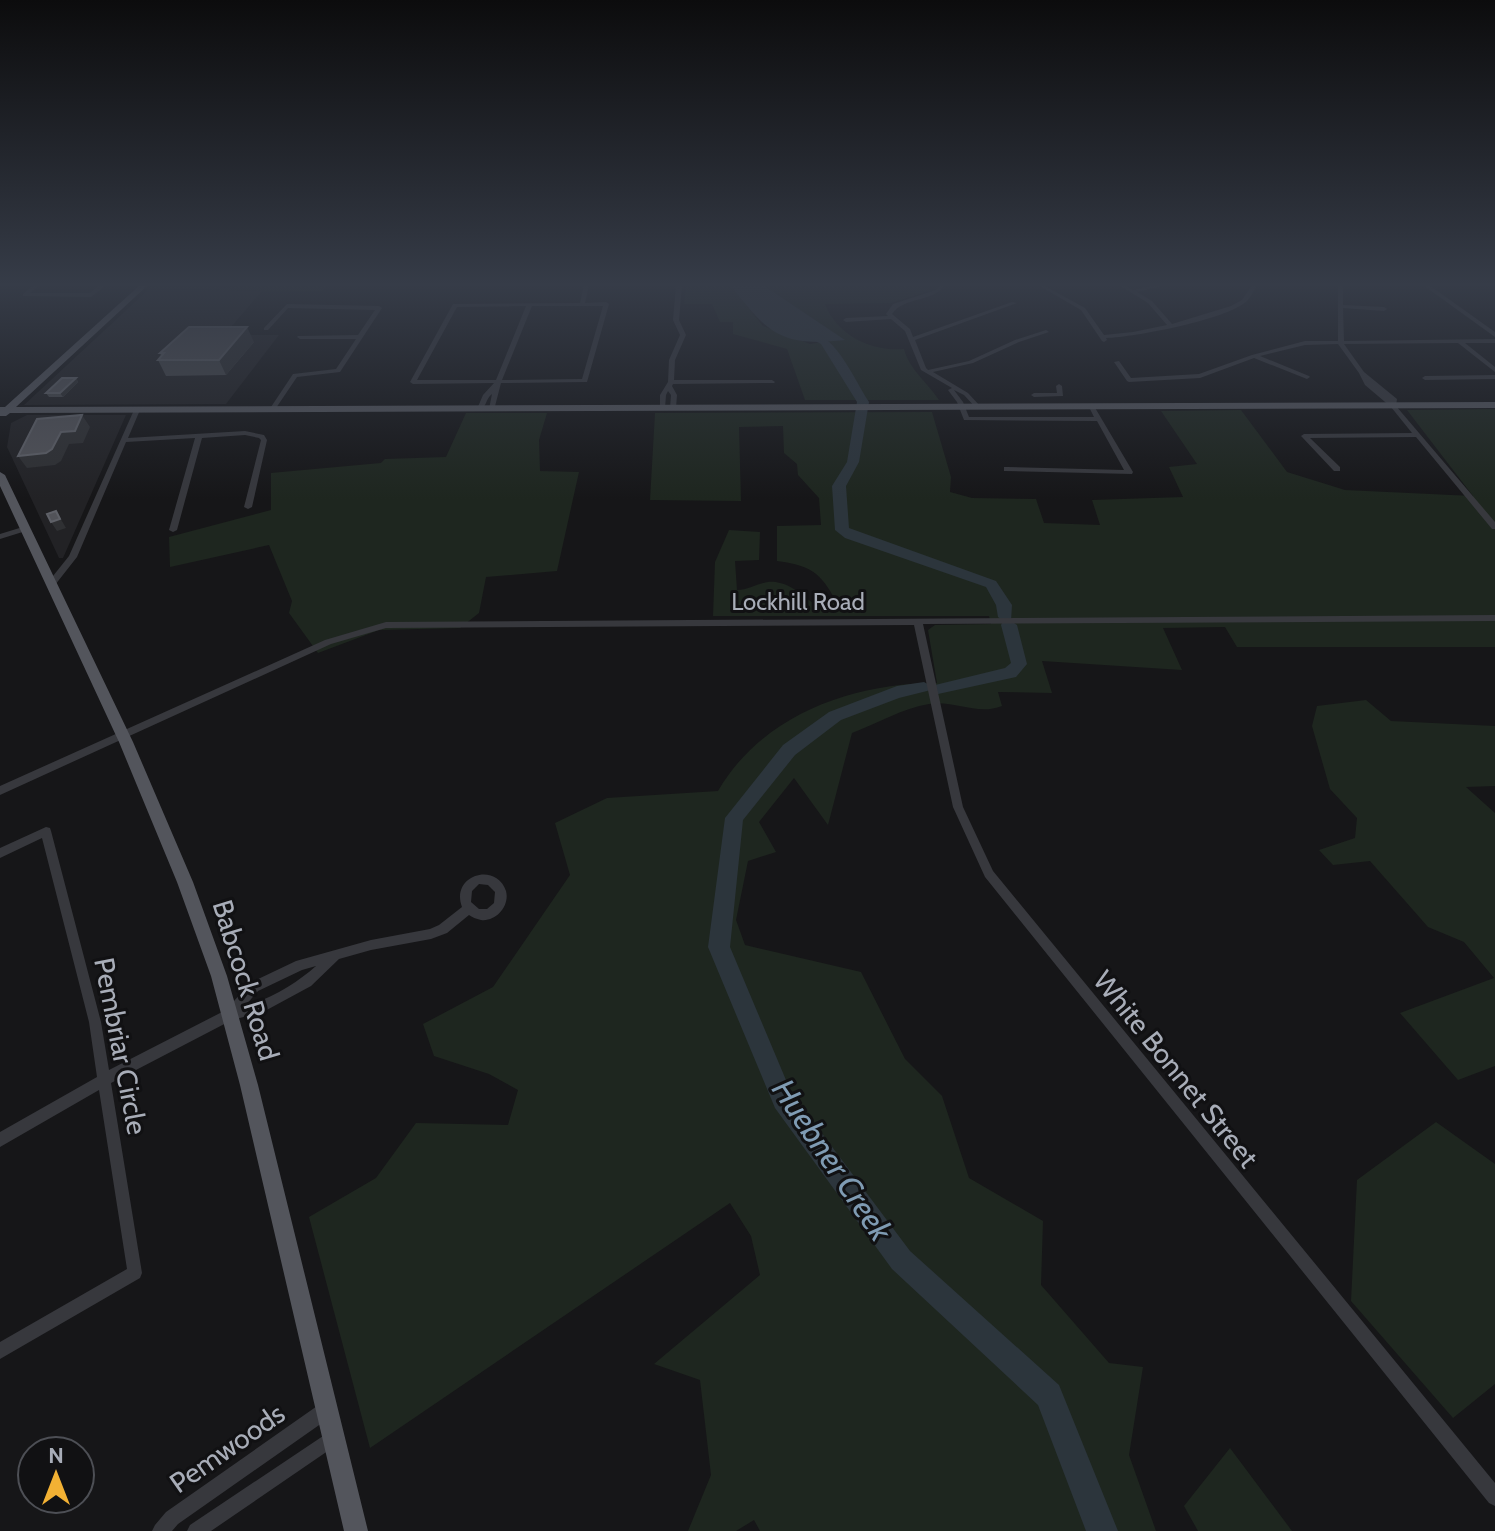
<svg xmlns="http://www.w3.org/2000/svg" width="1495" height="1531" viewBox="0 0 1495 1531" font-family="Cabin,sans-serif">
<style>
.built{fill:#222225}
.green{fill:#1e261f}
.water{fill:#2c353c}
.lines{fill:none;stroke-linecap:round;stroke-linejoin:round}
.river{fill:#2c353c;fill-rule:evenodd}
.minor{fill:#37383d;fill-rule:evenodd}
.major{fill:#53555c;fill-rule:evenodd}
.wall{fill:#47494d}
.shaded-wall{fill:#2f3033}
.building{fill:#525359;stroke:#5f6168;stroke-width:2}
.labels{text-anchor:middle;stroke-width:6;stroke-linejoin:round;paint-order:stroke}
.street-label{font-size:24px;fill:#a8adb8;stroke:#111113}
.near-street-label{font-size:28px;fill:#a8adb8;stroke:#111113}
.near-water-label{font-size:32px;font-style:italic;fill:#7f9bb3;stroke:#111113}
</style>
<rect width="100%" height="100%" fill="#161618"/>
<path class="built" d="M149 289 262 291 224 335H279L226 404 24 405Z
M27 415H126L63 558H59L7 447 11 423Z"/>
<path class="green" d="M233 285H327L322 291 149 289 153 286 229 288Z
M686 285H730L763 326 810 344 843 339 763 285H916L932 290 891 303 825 304C837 335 871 352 904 349 909 369 927 382 939 400H805L787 349 733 334V322H720L712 304H684Z
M1495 409V647H1237L1225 627 1163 628 1182 670 1042 661 1052 693 998 692 1002 706C977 716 955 700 929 704 903 708 876 724 852 733L828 825 794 778 759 822 776 852 748 861 736 920 745 945 861 972 905 1059 942 1096 969 1178 1043 1221 1041 1285 1109 1363 1143 1367 1129 1455 1156 1531H760L754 1520 736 1531H688L711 1475 700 1380 654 1364 760 1275 751 1236 730 1203 370 1448 309 1217 376 1178 416 1123 508 1125 518 1090 489 1074 434 1056 423 1024 493 987 570 875 555 823 607 798 718 791C762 715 852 683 937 683L928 630 935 625 991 624 989 616H713L715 562 729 530 760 532 759 560 735 561 737 590C752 590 763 578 780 583 796 586 808 603 825 609L833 596C819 570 806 565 777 561V526L821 525 819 498 798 475 797 464 784 453 783 426 739 427 741 501 650 500 655 413 932 412 951 477 950 492 972 498 1036 499 1044 523 1100 525 1092 500 1183 497 1169 467 1197 464 1161 411 1241 410 1287 472 1345 490 1473 496 1407 410Z
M466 413H547L539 440 540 471 579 472 557 571 486 577 479 613 460 628 379 630 318 653 289 613 292 601 269 545 170 567 169 537 271 510V473L381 463 385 459 446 457Z
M1366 700 1391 721 1495 726V786L1466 787 1495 813V1066L1458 1080 1400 1013 1494 978 1464 942 1428 927 1370 861 1333 865 1319 850 1355 838 1357 818 1330 789 1312 726 1317 706Z
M1436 1122 1495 1164V1384L1453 1418 1351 1301 1357 1180Z
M1230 1448 1292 1531H1198L1184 1506Z"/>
<path class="water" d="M730 285H763L845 340C780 347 768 333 730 285Z"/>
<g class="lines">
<path class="river" d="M800 329C834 328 853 378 869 402L859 462 846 486 849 528 996 581 1012 605 1011 621 1017 625 1027 664 1016 677 938 694 931 690 899 698 841 720 795 755 743 820 730 947 791 1092 910 1251 1059 1385 1118 1531H1086L1038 1405 892 1269 775 1108 708 947 725 818 783 745 829 712 897 686 924 682 931 686 1005 668 1011 663 1001 625 1003 621 998 617 996 605 986 587 845 538 835 530 832 486 847 462 857 402 821 344 800 333Z"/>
<path class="minor" d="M34 285H40L30 293H90L100 285H106L91 297 23 296V294Z
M584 285H589L585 303 606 302 609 304 587 382 501 383 494 410 489 409 492 394C486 398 486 408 480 411L477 409 483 395 494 383 413 384 410 382 453 304 580 303ZM526 306 496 380H417L457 307ZM532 306H603L582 379 502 380Z
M676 285H682L679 320 686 335 675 360 674 380H772L775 382 774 383 673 384 672 386 677 395 676 408 673 410 670 408 671 395 668 391 666 395 665 408 660 409V395L668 382 669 360 680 335 673 320Z
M940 285H945C933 303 904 296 892 314L910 329 913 337 1012 302 1017 303 915 340 926 368 928 370 969 361 1015 340 1046 330 1049 332 1019 342 973 363 933 372 968 393 980 406V408H976L964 395 954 390 963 402 969 417H1094L1089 407 1094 406 1133 472 1132 474 1004 471V467H1007L1124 470 1097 421 964 420 957 402 948 390 952 388 921 370 905 331 891 319 846 322 843 320 846 318 888 316 886 314 893 304 936 290Z
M1038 285H1043L1085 308 1104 335 1133 332 1167 325 1148 303 1119 285H1124L1133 290 1157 285H1166L1137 292 1152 301 1172 324 1231 306 1242 300 1252 285H1257C1254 290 1251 297 1247 301 1226 320 1135 337 1106 338L1107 340 1104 342 1102 341 1081 310Z
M1338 285H1343V305L1384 307 1387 309 1384 311 1343 308 1344 341 1495 339V343H1465L1495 367V372L1458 343 1344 344 1364 372 1397 399 1396 406 1495 522V529H1492L1416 437 1310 438 1340 467V471H1334L1302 437 1301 436 1304 434 1412 433 1391 407 1365 385 1359 373 1338 344 1305 345 1260 356 1309 376 1310 377 1307 379 1254 358 1200 378 1129 382 1127 381 1114 362 1119 361 1131 378 1199 374 1252 355 1305 341H1338Z
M1423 285H1429L1495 332V337Z
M287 304 379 306 382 308 340 372 297 377 274 411 272 412 269 410 293 374 336 369 356 339H300L297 337 298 336 358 335 375 310 288 308 268 330H264V328Z
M1495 375V379L1425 380 1422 378 1425 376Z
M1059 384 1062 386 1063 396 1034 397 1031 395 1034 393H1057L1056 386Z
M137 408 140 410 128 438 245 431 264 435 267 440 252 507 248 509 244 507 261 440 259 438 245 435 202 438 177 530 173 532 169 530 195 438 126 442 77 557 55 585H49V581L69 556 134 410Z
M26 526 30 528 29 530 0 539V534Z
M1495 615V621L923 624 963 807 993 871 1495 1483V1506L1489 1503 985 877 953 807 914 625 386 628 331 644 0 795V786L325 640 386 622Z
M46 827 50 828 51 831 101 1022 109 1070 226 1010 250 983 296 961 371 940 430 929 439 925 462 907C450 875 496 861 506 891 510 906 496 922 481 920 476 919 472 917 469 915L447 933 431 939 371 950 339 959 311 986 263 1012 232 1020 111 1083 142 1273 140 1278 0 1359V1342L127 1269 99 1090 0 1147V1132L97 1077 89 1022 42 838 0 858V848ZM479 884 488 885 495 892 494 903 487 909H479L471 902 472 891ZM316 966C298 982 270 1000 246 1005L258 991 302 970Z
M326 1402 332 1404 334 1410 332 1416 178 1524 172 1531H152L155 1525 166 1512 320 1404Z
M332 1430 338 1432 340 1438 338 1444 211 1531H187L190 1525Z"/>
<path class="major" d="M140 285H148L16 407 1495 402V408L10 413 6 416H0V407H5Z
M0 472 5 475 133 742 193 882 227 976 258 1085 368 1531H344L240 1085 211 976 177 882 119 742 0 486Z"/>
</g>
<path class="wall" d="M254 342 226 375 166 376 158 360 161 356 160 353Z
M76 378 78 382 63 397H49L46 393Z"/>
<path class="shaded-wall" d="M247 327 254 342 226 375 219 360Z
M76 378 78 382 63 397 60 393Z
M82 415 90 427 83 443 69 444 61 461 55 465 27 468 18 456 61 432Z
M56 511 66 528 57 531 51 522Z"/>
<path class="building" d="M189 327H247L219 360H158L164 353H160Z
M62 378H76L60 393H46Z
M82 415 75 431 61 432 52 449 46 453 18 456 37 419Z
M56 511 60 519 51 522 47 514Z"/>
<linearGradient id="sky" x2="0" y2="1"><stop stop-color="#0c0c0d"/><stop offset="0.57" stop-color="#363c48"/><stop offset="1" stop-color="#363c48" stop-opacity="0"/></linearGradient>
<rect width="1495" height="499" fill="url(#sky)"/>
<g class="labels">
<g class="street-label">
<text x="798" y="610">Lockhill Road</text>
</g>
<g class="near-street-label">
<text transform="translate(246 980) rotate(73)" y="10">Babcock Road</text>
<text transform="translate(121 1046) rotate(79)" y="10">Pembriar Circle</text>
<text transform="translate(1176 1069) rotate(51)" y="10">White Bonnet Street</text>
<text transform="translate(227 1448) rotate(-35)" y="10">Pemwoods</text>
</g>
<g class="near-water-label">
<text transform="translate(832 1160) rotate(56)" y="11">Huebner Creek</text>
</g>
</g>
<g transform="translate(56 1475)"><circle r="38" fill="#111113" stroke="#4d4f55" stroke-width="2"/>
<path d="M0-6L14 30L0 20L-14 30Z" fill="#f2b134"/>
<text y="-12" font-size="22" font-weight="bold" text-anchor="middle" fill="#a8adb8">N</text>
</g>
</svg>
